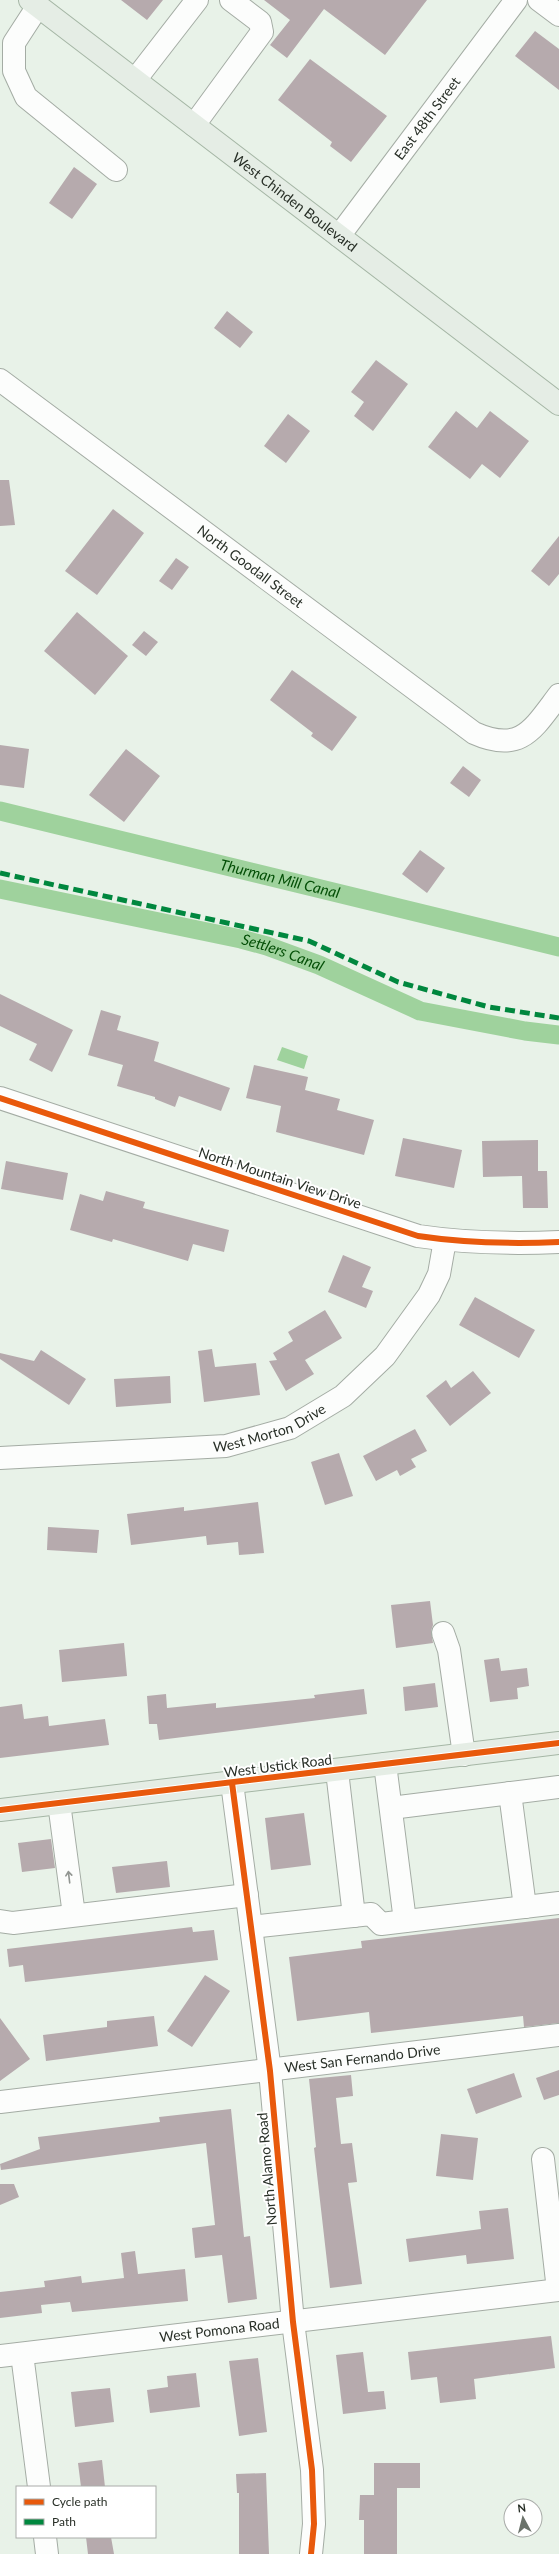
<svg xmlns="http://www.w3.org/2000/svg" width="559" height="2554" viewBox="0 0 559 2554" font-family="Lato,sans-serif">
<style>
.water{fill:#9fd29d}
.lines{fill:none;stroke-linecap:round;stroke-linejoin:round}
.canal{stroke:#9fd29d;stroke-width:19}
.building{fill:#b6aaad}
.minor-casing{stroke:#a4aca4;stroke-width:24}
.major-casing{stroke:#a5b6a5;stroke-width:24}
.minor{stroke:#fcfdfc;stroke-width:22}
.major{stroke:#e5ede5;stroke-width:22}
.quiet{stroke:#00873e;stroke-width:5;stroke-dasharray:10 5;stroke-linecap:butt}
.cycleway-casing{stroke:#fff;stroke-width:8}
.cycleway{stroke:#e8590c;stroke-width:6}
.oneway{stroke:#929692}
.labels{text-anchor:middle;stroke-width:4;stroke-linejoin:round;paint-order:stroke}
.street-label{font-size:14px;fill:#282f27;stroke:#fff}
.water-label{font-size:15px;font-style:italic;fill:#044f07;stroke:#fff}
</style>
<rect width="100%" height="100%" fill="#e8f2e8"/>
<path class="water" d="M282 1047 308 1056 304 1069 277 1060Z"/>
<g class="lines">
<g class="canal">
<path id="s1" d="M0 811 559 947"/>
<path id="s2" d="M0 889 241 939 267 946 319 965 420 1011 525 1031 559 1035"/>
</g>
</g>
<path class="building" d="M121 0H163L147 20Z
M264 0H427L385 55 324 9 287 58 270 45 290 20Z
M535 31 559 49V90L515 56Z
M310 59 387 116 351 162 330 146 332 142 278 100Z
M74 167 97 184 72 219 49 203Z
M227 311 253 332 240 348 214 328Z
M376 360 408 384 373 431 354 416 364 402 351 392Z
M456 411 477 428 490 411 529 441 500 478 482 464 470 479 428 447Z
M288 414 310 431 286 463 264 446Z
M0 480H9L15 525 0 526Z
M113 509 144 533 97 595 65 571Z
M559 536V574L549 586 531 571Z
M176 558 189 567 172 590 159 581Z
M77 612 128 656 95 695 44 651Z
M144 631 158 642 146 656 132 645Z
M292 670 357 717 332 751 311 736 313 733 270 700Z
M0 745 29 749 24 788 0 785Z
M126 749 160 776 124 822 89 795Z
M463 766 481 780 469 797 450 783Z
M420 850 445 868 427 893 402 874Z
M0 994 73 1030 52 1072 29 1060 37 1044 0 1026Z
M101 1010 121 1016 117 1030 159 1042 154 1061 230 1088 221 1111 179 1096 175 1107 155 1099V1097L117 1086 123 1065 88 1055Z
M254 1065 308 1077 305 1090 340 1099 337 1110 374 1120 364 1155 276 1132 281 1106 246 1098Z
M403 1138 462 1150 454 1188 395 1176Z
M538 1140V1171H547L548 1208H523L522 1176 483 1177 482 1141Z
M6 1161 68 1173 63 1200 1 1189Z
M106 1191 145 1202 143 1208 229 1230 224 1252 193 1244 188 1261 113 1239 112 1242 70 1230 80 1194 103 1201Z
M343 1255 371 1267 362 1287 373 1291 366 1308 328 1292Z
M475 1297 535 1330 519 1358 459 1325Z
M325 1310 342 1338 305 1360 314 1374 286 1391 269 1361 277 1360 273 1353 293 1341 288 1332Z
M212 1349 215 1367 256 1363 260 1395 204 1402 198 1351Z
M41 1350 86 1379 69 1405 0 1359V1353L34 1361Z
M473 1371 491 1393 450 1426 426 1396 446 1380 451 1388Z
M170 1376 171 1403 116 1407 114 1379Z
M415 1429 427 1451 411 1459 416 1467 400 1476 397 1470 376 1481 363 1456Z
M339 1453 353 1496 325 1505 311 1462Z
M258 1502 264 1553 239 1555 238 1542 207 1545 206 1536 131 1545 127 1514 184 1507V1511Z
M48 1527 99 1530 97 1553 47 1550Z
M430 1601 433 1625 431 1631 433 1643 396 1648 391 1605Z
M124 1643 127 1676 62 1682 59 1650Z
M499 1658 501 1671 527 1668 529 1686 517 1688 518 1699 490 1702 484 1660Z
M435 1683 438 1707 405 1711 403 1687Z
M364 1689 367 1714 159 1740 157 1724H149L147 1696 166 1694 167 1708 216 1703V1708L315 1698 314 1695Z
M22 1704 24 1719 48 1716 49 1726 105 1719 109 1745 0 1758V1707Z
M304 1813 311 1865 271 1870 265 1818Z
M51 1839 55 1868 22 1872 18 1843Z
M167 1861 170 1887 116 1893 112 1867Z
M559 1918V2023L524 2027 523 2016 371 2033 369 2012 297 2021 289 1957 362 1948 361 1941Z
M192 1927 193 1932 214 1930 218 1960 25 1982 23 1965 9 1967 7 1949Z
M205 1975 230 1991 192 2047 167 2031Z
M154 2016 158 2046 46 2061 43 2035 107 2027V2021Z
M0 2018 30 2059 0 2081Z
M559 2070V2095L544 2100 536 2078Z
M514 2073 522 2097 476 2114 467 2089Z
M351 2075 353 2096 336 2098 341 2144 352 2143 357 2182 348 2183 362 2284 330 2288 314 2148 316 2147 309 2079Z
M231 2109 244 2237 250 2236 257 2299 228 2303 222 2255 195 2258 192 2228 215 2225 206 2143 1 2170 0 2164 40 2149 38 2137 160 2122 159 2117Z
M441 2134 478 2138 473 2180 436 2176Z
M0 2184H14L19 2197 0 2205Z
M508 2208 514 2259 467 2264 466 2255 409 2262 406 2239 481 2229 479 2211Z
M135 2251 138 2274 185 2269 188 2301 72 2312 70 2302 41 2305 42 2313 0 2318V2292L45 2287 44 2281 81 2276 82 2283 124 2278 121 2253Z
M551 2336 555 2368 474 2379 476 2399 440 2403 437 2377 411 2380 408 2352Z
M363 2352 368 2392 384 2391 386 2409 343 2414 336 2355Z
M258 2358 267 2432 239 2436 229 2361Z
M196 2373 200 2407 150 2413 147 2390 168 2387 167 2376Z
M110 2388 114 2422 75 2427 71 2392Z
M102 2460 105 2487H81L78 2463Z
M374 2463H420V2488H397V2554H364V2520H359L360 2495H374Z
M266 2473 269 2554H239V2493H237L236 2474Z
M86 2537H111L114 2554H88Z"/>
<g class="lines">
<g class="minor-casing">
<g id="minor">
<path d="M539 0 559 15"/>
<path d="M38 6 14 43V71L26 97 116 170"/>
<path d="M135 80 197 0"/>
<path d="M194 125 262 32 260 22 231 0"/>
<path id="s3" d="M339 236 516 0"/>
<path id="s4" d="M0 380 474 733C521 754 533 729 559 695"/>
<path d="M0 1098 418 1236C465 1243 512 1244 559 1242"/>
<path id="s5" d="M0 1458 226 1446 290 1428 343 1396 385 1356 429 1295 439 1274 445 1240"/>
<path d="M443 1633 449 1650 464 1755"/>
<path d="M385 1764 405 1921"/>
<path d="M337 1771 354 1916"/>
<path d="M232 1783 270 2071 293 2322 312 2470 314 2524 311 2554"/>
<path d="M510 1793 525 1907"/>
<path d="M59 1803 74 1915"/>
<path d="M391 1808 559 1787"/>
<path d="M0 1921 13 1923 247 1895"/>
<path d="M251 1927 371 1914 381 1924 559 1903"/>
<path id="s6" d="M0 2102 559 2035"/>
<path d="M543 2159 558 2290"/>
<path d="M22 2354 39 2487"/>
<path id="s7" d="M0 2356 559 2290"/>
<path d="M45 2537 47 2554"/>
</g>
</g>
<g class="major-casing">
<g id="major">
<path id="s8" d="M30 0 559 404"/>
<path d="M0 1810 559 1743"/>
</g>
</g>
<use href="#minor" class="minor"/>
<use href="#major" class="major"/>
<path class="quiet" d="M0 873 309 941 398 982 489 1007 559 1018"/>
<g class="cycleway-casing">
<path id="cycleway" d="M0 1098 418 1236C465 1243 512 1244 559 1242
M232 1783 270 2071 293 2322 312 2470 314 2524 311 2554
M0 1810 559 1743"/>
</g>
<use href="#cycleway" class="cycleway"/>
</g>
<defs><path id="oneway-shaft" d="M-6 0H5M1.5-3L5.5 0L1.5 3" fill="none" stroke-width="1.6" stroke-linecap="round" stroke-linejoin="round"/></defs>
<use class="oneway" href="#oneway-shaft" transform="translate(69 1877) rotate(-97)"/>
<g class="labels">
<g class="street-label">
<text dy="5" stroke="none"><textPath href="#s3" startOffset="147">East 48th Street</textPath></text>
<text dy="5" stroke="none"><textPath href="#s8" startOffset="333">West Chinden Boulevard</textPath></text>
<text dy="5" stroke="none"><textPath href="#s4" startOffset="312">North Goodall Street</textPath></text>
<text transform="translate(280 1178) rotate(18)" y="5">North Mountain View Drive</text>
<text dy="5" stroke="none"><textPath href="#s5" startOffset="273">West Morton Drive</textPath></text>
<text transform="translate(278 1766) rotate(-7)" y="5">West Ustick Road</text>
<text dy="5" stroke="none"><textPath href="#s6" startOffset="365">West San Fernando Drive</textPath></text>
<text transform="translate(267 2169) rotate(-95)" y="5">North Alamo Road</text>
<text dy="5" stroke="none"><textPath href="#s7" startOffset="221">West Pomona Road</textPath></text>
</g>
<g class="water-label">
<text dy="5" stroke="none"><textPath href="#s1" startOffset="288">Thurman Mill Canal</textPath></text>
<text dy="5" stroke="none"><textPath href="#s2" startOffset="290">Settlers Canal</textPath></text>
</g>
</g>
<rect x="16" y="2486" width="140" height="52" fill="#ffffff" stroke="#a9aca9"/>
<rect x="24" y="2499" width="20" height="6" fill="#e8590c" stroke="#a9aca9"/>
<text x="52" y="2506" font-size="12" fill="#282f27">Cycle path</text>
<rect x="24" y="2519" width="20" height="6" fill="#00873e" stroke="#a9aca9"/>
<text x="52" y="2526" font-size="12" fill="#282f27">Path</text>
<g transform="translate(523 2518) rotate(353)"><circle r="19" fill="#ffffff" stroke="#a9aca9"/>
<path d="M0-3L7 15L0 10L-7 15Z" fill="#6b736b"/>
<text y="-6" font-size="11" font-weight="bold" text-anchor="middle" fill="#282f27">N</text>
</g>
</svg>
